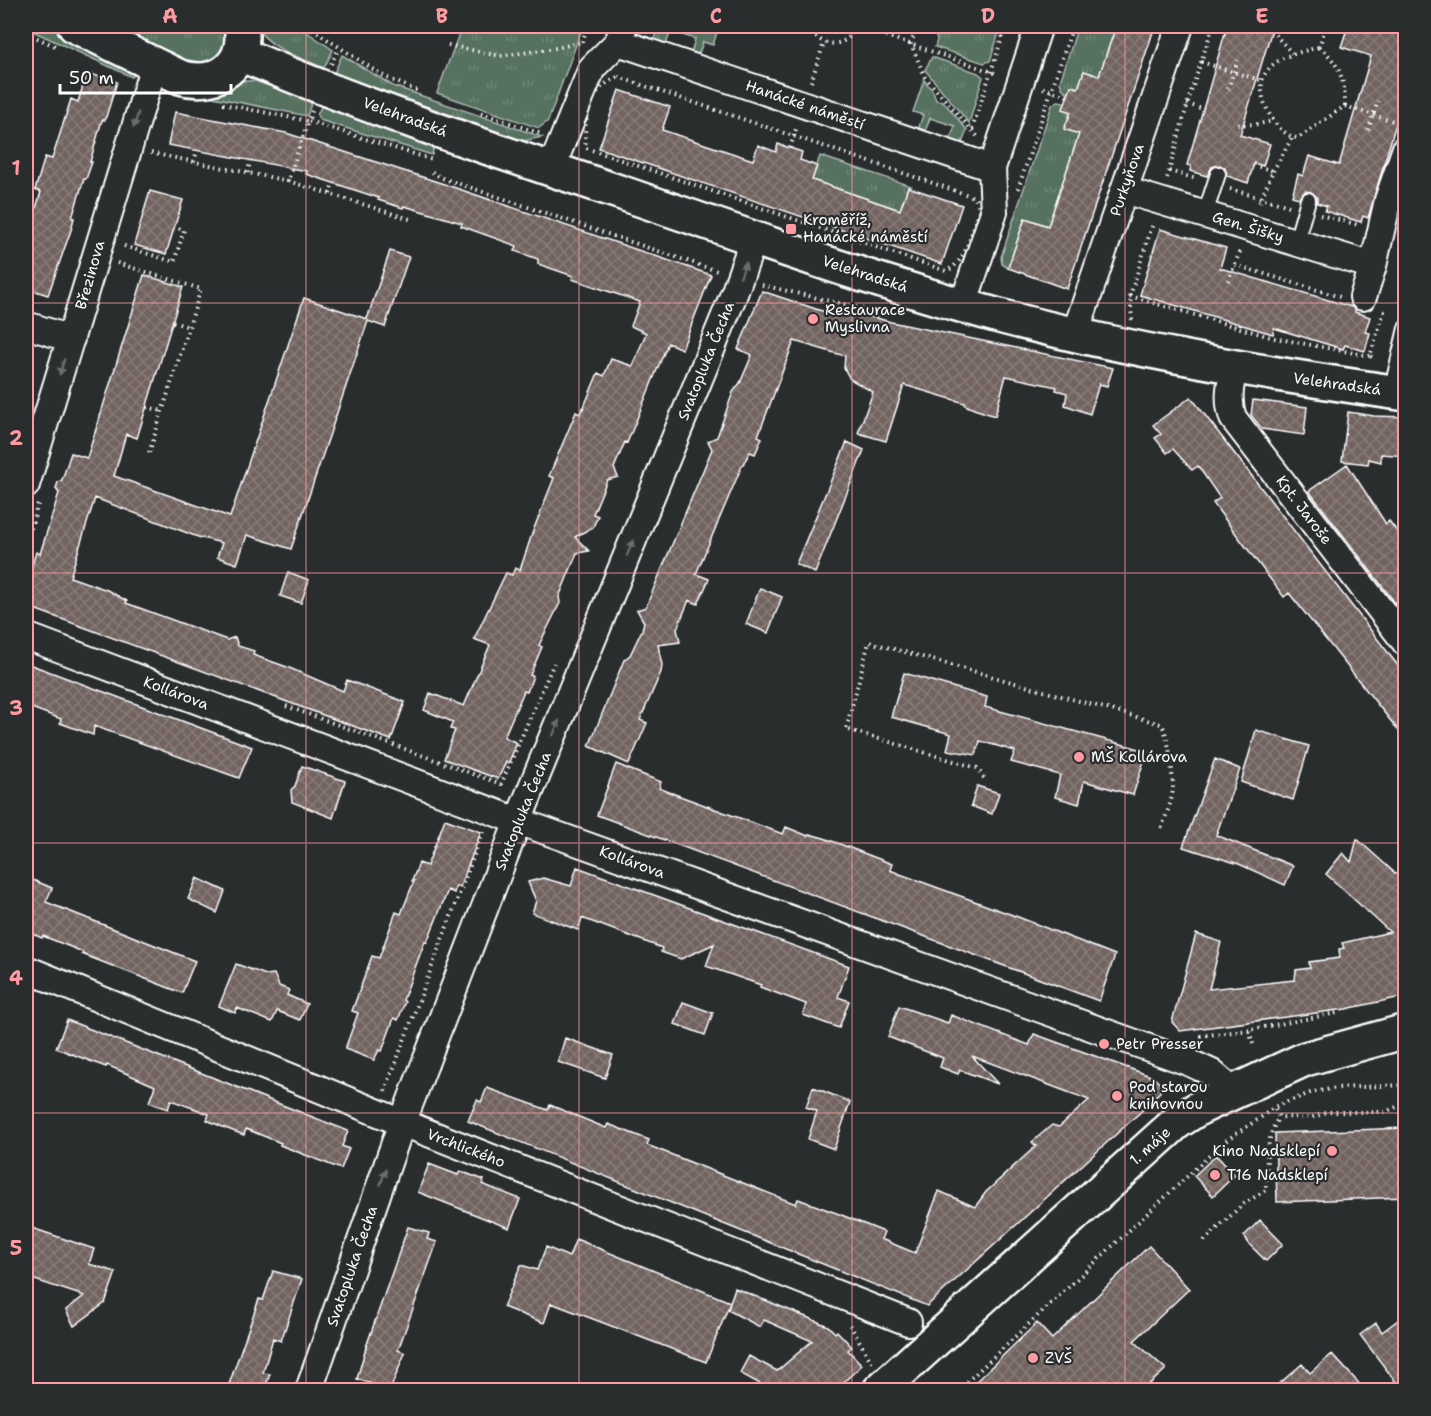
<svg xmlns="http://www.w3.org/2000/svg" width="1431" height="1416" viewBox="0 0 1431 1416" font-family="'Shantell Sans',sans-serif">
<style>
.grass{fill:url(#grass-tufts);stroke:#aab8af;stroke-width:1.5}
.building{fill:url(#building-cross-hatch);stroke:#fff;stroke-width:1.5}
.lines{fill:none;stroke-linecap:round;stroke-linejoin:round}
.lane-casing{stroke:#fff;stroke-width:18}
.street-casing{stroke:#fff;stroke-width:30}
.secondary-casing{stroke:#fff;stroke-width:38}
.primary-casing{stroke:#fff;stroke-width:38}
.path{stroke:#fff;stroke-width:4;stroke-dasharray:1.5 4.5;stroke-linecap:butt}
.lane{stroke:#2a2d2e;stroke-width:14}
.street{stroke:#2a2d2e;stroke-width:26}
.secondary{stroke:#2a2d2e;stroke-width:33}
.primary{stroke:#2a2d2e;stroke-width:33}
.oneway{fill:#6a6c6d}
.grid{fill:none;stroke:#ff9aa2;stroke-width:1.5;stroke-opacity:0.55}
.poi-dot{fill:#ff9aa2;stroke:#2a2d2e;stroke-width:2}
.labels{text-anchor:middle;stroke-width:4.5;stroke-linejoin:round;paint-order:stroke}
.street-label{font-size:15px;fill:#fff;stroke:#2a2d2e}
.poi-label{font-size:15px;fill:#fff;stroke:#2a2d2e;text-anchor:start}
.neatline{fill:none;stroke:#ff9aa2;stroke-width:2}
.grid-label{font-size:20px;text-anchor:middle;font-weight:bold;fill:#ff9aa2}
</style>
<defs>
<pattern id="grass-tufts" width="24" height="20" patternUnits="userSpaceOnUse" patternTransform="scale(1.5)"><rect width="24" height="20" fill="#56715f"/><path d="M3 7l-1-3M5 7V3M7 7l1-3M15 17l-1-3M17 17v-4M19 17l1-3" fill="none" stroke="#6f8677"/></pattern>
<pattern id="building-cross-hatch" width="8" height="8" patternUnits="userSpaceOnUse" patternTransform="scale(1.5)"><rect width="8" height="8" fill="#726460"/><path d="M0 0l8 8M0 8l8-8" fill="none" stroke="#877b78"/></pattern>
</defs>
<rect width="100%" height="100%" fill="#2a2d2e"/>
<filter id="ink" filterUnits="userSpaceOnUse"><feTurbulence type="fractalNoise" baseFrequency=".0167" numOctaves="2"/><feDisplacementMap in="SourceGraphic" scale="12" xChannelSelector="R" yChannelSelector="G"/><feConvolveMatrix kernelMatrix="1 2 1 2 8 2 1 2 1" color-interpolation-filters="sRGB"/></filter>
<g filter="url(#ink)">
<path class="grass" d="M26 26H58L69 35 128 68 134 75 132 77 26 28Z
M105 26H227L229 37 221 58 194 67Z
M256 26H298L333 50 324 68C300 57 270 50 256 26Z
M462 26H583L548 121 539 128 437 93Z
M669 26H719L713 45 703 42 698 56 691 54 695 39 671 31 665 47 654 43 658 28Z
M942 26H1001L990 61 984 63 935 47 937 40 936 36 940 34Z
M1078 26H1116L1099 76 1084 71 1078 88 1071 86 1068 93 1062 88 1060 82Z
M342 55 393 86 542 137 523 141 334 73Z
M932 57 978 73 983 77 969 123 925 70Z
M924 80 933 91 936 100 943 101 967 130 961 146 950 141 955 126 930 118 925 132 918 130 923 115 913 112Z
M240 81H255L312 101 307 116 203 95Z
M1058 101 1065 102 1063 109 1070 112 1065 129 1079 134 1048 226 1025 218 1008 268 1002 264 1001 257 1052 105Z
M322 105 434 146 432 155 320 120 317 115Z
M820 156 911 186 908 187 900 210 812 180Z"/>
<path class="building" d="M1116 26H1155L1067 289 1008 268 1025 218 1048 226 1079 134 1064 129 1071 112 1063 109 1071 86 1078 88 1084 71 1099 76Z
M1227 26H1273L1240 135 1270 144 1263 166 1254 163 1248 183 1227 176 1225 168 1220 165 1212 167 1207 176 1190 171 1191 166 1187 165Z
M1348 26H1406V90L1368 218 1363 216 1361 222 1325 211 1327 206 1317 203V197L1311 192 1305 191 1299 198 1292 196 1298 174 1303 176 1309 156 1339 165 1371 56 1341 47Z
M87 73 117 82 105 120H102L90 162H92L86 179H84L72 218H74L71 230 48 295 26 288V241L41 192 35 190 45 157 52 159 71 99 78 102Z
M619 90 670 107 662 130 753 160 758 145 776 152 778 144 802 152 800 160 817 166 812 180 900 210 908 187 962 205 942 264 599 148Z
M175 112 286 133 444 184 711 275 682 349 668 343 627 443 625 442 614 468 618 477 607 480 593 514 598 516 593 527 575 537 589 551 577 553 559 597 560 603 539 645 542 647 530 675 533 676 527 692 524 691 504 737 517 743 508 764 506 762 498 779 444 759 455 730 450 729 453 722 424 710 430 693 464 706 490 645 474 639 506 573 512 575 515 568 520 570 533 531 554 478 549 476 576 412 580 414 582 408 583 409 598 373 604 376 611 359 633 366 646 333 631 326 640 302 572 279 573 276 538 264V259L515 251 517 246 461 226 462 223 404 206 403 208 378 200 379 198 306 174 307 171 168 145Z
M150 191 183 200 166 254 134 245Z
M1160 229 1226 248 1220 268 1352 307 1356 310 1355 312 1370 317 1365 332 1370 333 1365 351 1345 345 1343 349 1274 328 1273 334 1140 295Z
M390 251 409 257 406 265 385 327 368 321 291 549 247 535 237 564 217 557 222 543 198 537 95 498 70 577 107 590 127 601 126 603 227 640 235 637 238 646 254 651 253 655 287 667 343 691 347 680 405 702 391 740 26 606 30 588 26 586 36 552 40 554 59 493 56 489 58 482 62 480 71 453 87 458 144 275 183 287 137 438 126 434 114 476 230 517 304 298 367 319Z
M762 291 828 313 831 306 891 322 1113 368 1107 386 1099 384 1090 414 1065 405 1067 393 1056 390 1057 387 1006 376 995 416 974 409 965 405V403L904 385 886 441 858 433 873 392 850 379 844 368 845 356 794 341 758 436 762 438 755 454 750 452 741 468 696 574 709 579 698 604 689 600 677 629 680 642 658 645 662 665 661 672 640 720 647 723 629 764 589 746 624 660 630 655 642 630 644 622 637 610 646 607 712 449 708 441 717 437 733 392 740 383 752 355 738 349Z
M1191 397 1406 676V740L1289 593 1284 597 1224 518 1213 503 1220 498 1198 466 1192 470 1173 449 1167 453 1155 438 1161 434 1153 425Z
M1253 400 1307 407 1304 435 1262 429 1251 415Z
M1348 412 1374 416 1406 417V456L1381 454V462L1369 459 1368 464 1342 461Z
M847 442 864 450 815 573 796 564Z
M1347 464 1386 524 1389 521 1406 543V617L1309 491Z
M288 572 309 580 301 603 280 596Z
M760 588 782 597 768 633 746 624Z
M26 663 252 747 239 778 94 726 93 735 60 723 61 719 26 706Z
M904 673 987 697 985 707 1147 751 1133 795 1084 781 1079 804 1055 797 1060 775 1011 762 1015 751 980 741 976 755 947 750 951 734 891 717Z
M1256 730 1309 746 1293 800 1241 782Z
M1215 759 1240 769 1216 835 1293 866 1285 885 1239 864 1183 847Z
M616 764 661 782 659 788 669 792 783 834 786 827 808 836 809 834 824 838 892 864 890 870 900 874 1018 917 1115 955 1099 1001 597 815Z
M302 766 345 781 333 818 292 802 291 790 295 786Z
M977 786 999 793 992 814 971 806Z
M445 819 481 832 460 887 456 886 454 893 448 890 427 942 425 941 403 1000 405 1002 398 1020 394 1018 382 1051 379 1050 374 1060 345 1049 358 1013 352 1011 372 956 379 958 396 912 401 914 414 881H412L419 863 427 866Z
M1357 839 1406 883V996L1346 1009 1180 1031 1172 1022 1196 934 1221 942 1209 989 1295 980 1296 970 1310 968 1309 962 1340 958 1339 949 1344 948 1342 943 1390 932 1326 874 1343 853 1351 862Z
M577 867 849 966 838 997 849 1001 839 1028 803 1015 806 1004 760 987 761 985 706 966 714 944 681 959 661 952 662 948 582 918 578 930 532 913 536 901 528 882 543 878 571 886Z
M26 877 52 888 46 902 195 961 182 993 82 954 83 952 43 936 42 938 26 931Z
M197 878 225 891 217 913 188 899Z
M236 964 266 975 274 974 279 986 289 990 287 995 307 1004 300 1020 277 1011 272 1022 237 1008 235 1013 219 1006Z
M683 1002 713 1013 705 1035 675 1024Z
M899 1006 948 1023 951 1015 1029 1045 1034 1034 1153 1077 1161 1085 1160 1092 1145 1106 1146 1107 927 1306 468 1121 477 1100 481 1102 487 1088 548 1110 550 1105 606 1128 608 1124 649 1140 647 1145 796 1204 798 1199 839 1214 884 1232 881 1239 915 1253 939 1191 975 1207 986 1192 1036 1146 1032 1142 1052 1125 1059 1127 1089 1100 972 1056 998 1084 960 1070 958 1074 940 1067 943 1058 888 1037Z
M67 1020 348 1131 342 1146 349 1149 341 1169 280 1145 281 1143 246 1129 244 1135 225 1128 207 1120 209 1114 171 1100 168 1109 149 1102 155 1086 107 1065 106 1067 56 1048Z
M565 1038 613 1055 605 1078 558 1062Z
M813 1087 850 1102 834 1149 808 1139 817 1111 806 1107Z
M1405 1128 1406 1197 1277 1202 1275 1133Z
M1216 1155 1235 1175 1213 1196 1194 1176Z
M429 1164 458 1175 460 1171 484 1180 482 1184 520 1199 509 1228 418 1192Z
M1260 1220 1283 1244 1266 1261 1247 1242 1248 1241 1244 1236Z
M26 1226 94 1249 89 1264 116 1272 105 1303 74 1326 66 1310 84 1296 26 1277Z
M408 1227 429 1233 427 1239 437 1242 398 1350 405 1353 390 1390 357 1379 366 1347Z
M576 1239 730 1302 735 1288 828 1326 835 1333 837 1331 852 1347 848 1350 862 1365 835 1390H771L740 1373 749 1356 777 1371 812 1341 764 1320 760 1327 728 1310 730 1303 706 1362 551 1303 544 1323 503 1307 521 1265 537 1270 546 1247 569 1257Z
M1149 1246 1189 1289 1134 1341 1166 1369 1143 1390H967L1037 1323 1052 1339Z
M273 1271 302 1279 281 1341 273 1338 263 1373 270 1374 264 1390H227L259 1299 263 1300Z
M1406 1314V1390H1402L1360 1335 1376 1323 1382 1332Z
M1332 1354 1365 1390H1272L1302 1364 1310 1373Z"/>
<g class="lines">
<g class="lane-casing">
<path id="lane" d="M1205 214 1218 174
M1296 242 1308 200
M1391 392 1406 328"/>
</g>
<g class="street-casing">
<path id="street" d="M624 26 618 42 992 168
M551 169 592 68 618 42
M1124 190 1373 266
M1363 297 1373 266 1388 200 1406 148
M963 305 994 212 992 168 1039 26
M26 325 71 339
M1075 334 1180 26
M1234 368C1230 386 1227 400 1233 418L1406 643
M26 485 154 65
M26 636 518 821 1188 1062 1212 1073 1234 1092
M26 969 403 1123 908 1322
M309 1390 398 1134 518 821 734 294 754 238"/>
</g>
<g class="secondary-casing">
<path id="secondary" d="M75 26 180 77C217 88 248 65 241 26
M240 54C365 107 496 151 625 194 750 237 875 282 1003 317 1136 352 1270 374 1406 394"/>
</g>
<g class="primary-casing">
<path id="primary" d="M880 1390 1177 1122 1199 1108 1305 1059 1406 1031"/>
</g>
<path class="path" d="M307 26 385 77 420 92
M809 26C819 50 847 49 857 26
M857 26 998 74
M917 26 911 44 925 77 978 137
M1267 26 1292 53
M26 33 55 46
M582 42 588 26
M448 45 500 56 556 48 583 42
M1319 47C1340 63 1345 81 1345 106L1298 138C1276 136 1253 94 1265 74 1277 55 1299 53 1319 47Z
M1319 47 1326 26
M1201 62 1263 81
M331 64 339 48
M618 77 974 197 978 203 979 210C972 229 967 263 946 271L586 148C583 119 588 89 618 77Z
M811 82 824 43
M1043 88 1067 96
M1228 89 1238 60
M223 104 308 121 312 111
M1187 104 1203 109
M1345 106 1399 123 1406 101
M481 113 542 134
M1238 125 1259 124 1273 121
M972 129 1006 26
M1368 130 1378 101
M790 148 797 126
M151 153 288 181 308 121 433 160
M194 162 197 151
M1253 165 1273 171 1258 206
M1169 171 1197 179
M1273 171 1292 138
M432 172 442 178 717 271
M248 173 250 161
M1167 178 1190 95 1213 26
M288 181 413 220
M1018 189 1073 26
M1230 189 1289 206
M330 194 332 185
M1320 215 1359 225
M124 246 174 262 184 230 175 227
M117 263 201 289 149 453
M1235 265 1340 297
M1228 281 1241 249
M762 285 889 315
M1130 296 1274 338 1370 356
M1132 320 1130 296 1153 223
M173 322 189 327
M1372 357 1370 356 1384 312 1380 311
M147 407 162 411
M26 546 38 504
M286 706 501 784 554 663
M984 778 977 768 846 729 869 642 1161 724C1169 733 1173 776 1173 789 1172 802 1165 817 1161 830
M1200 1036 1249 1030
M1253 1044 1249 1030 1337 1013
M1406 1085 1337 1088 1313 1092 1274 1107 1279 1117 1310 1118 1328 1112H1385L1401 1105 1406 1101
M385 1091 483 831
M1204 1241 1242 1205 1266 1190C1267 1164 1265 1139 1279 1117
M850 1325 872 1363
M958 1390 1223 1143C1240 1130 1258 1121 1274 1107"/>
<use href="#lane" class="lane"/>
<use href="#street" class="street"/>
<use href="#secondary" class="secondary"/>
<use href="#primary" class="primary"/>
</g>
<defs><path id="oneway-solid" d="M-6-.8H1V-3.2L6.5 0L1 3.2V.8H-6Z" transform="scale(1.5)"/></defs>
<g class="oneway">
<use href="#oneway-solid" transform="translate(136 120) rotate(107)"/>
<use href="#oneway-solid" transform="translate(743 270) rotate(-70)"/>
<use href="#oneway-solid" transform="translate(62 367) rotate(107)"/>
<use href="#oneway-solid" transform="translate(630 548) rotate(-68)"/>
<use href="#oneway-solid" transform="translate(556 728) rotate(-68)"/>
<use href="#oneway-solid" transform="translate(383 1177) rotate(-71)"/>
</g>
</g>
<path class="grid" d="M306 26V1390M579 26V1390M852 26V1390M1125 26V1390M26 303H1406M26 573H1406M26 843H1406M26 1113H1406"/>
<g class="poi-dot">
<rect x="785" y="223" width="12" height="12" rx="3"/>
<circle cx="813" cy="319" r="6"/>
<circle cx="1079" cy="757" r="6"/>
<circle cx="1104" cy="1044" r="6"/>
<circle cx="1117" cy="1096" r="6"/>
<circle cx="1332" cy="1151" r="6"/>
<circle cx="1215" cy="1175" r="6"/>
<circle cx="1033" cy="1358" r="6"/>
</g>
<g class="labels">
<g class="street-label">
<text transform="translate(805 105) rotate(19)" y="5">Hanácké náměstí</text>
<text transform="translate(405 117) rotate(20)" y="5">Velehradská</text>
<text transform="translate(1127 180) rotate(-71)" y="5">Purkyňova</text>
<text transform="translate(1248 227) rotate(17)" y="5">Gen. Šišky</text>
<text transform="translate(865 274) rotate(18)" y="5">Velehradská</text>
<text transform="translate(90 275) rotate(-74)" y="5">Březinova</text>
<text transform="translate(706 361) rotate(-68)" y="5">Svatopluka Čecha</text>
<text transform="translate(1337 384) rotate(8)" y="5">Velehradská</text>
<text transform="translate(1304 510) rotate(53)" y="5">Kpt. Jaroše</text>
<text transform="translate(176 693) rotate(21)" y="5">Kollárova</text>
<text transform="translate(523 811) rotate(-68)" y="5">Svatopluka Čecha</text>
<text transform="translate(632 862) rotate(20)" y="5">Kollárova</text>
<text transform="translate(1150 1146) rotate(-42)" y="5">1. máje</text>
<text transform="translate(466 1148) rotate(21)" y="5">Vrchlického</text>
<text transform="translate(352 1266) rotate(-71)" y="5">Svatopluka Čecha</text>
</g>
<g class="poi-label">
<text x="803" y="225">Kroměříž,<tspan x="803" dy="17">Hanácké náměstí</tspan></text>
<text x="825" y="315">Restaurace<tspan x="825" dy="17">Myslivna</tspan></text>
<text x="1091" y="762">MŠ Kollárova</text>
<text x="1116" y="1049">Petr Presser</text>
<text x="1129" y="1092">Pod starou<tspan x="1129" dy="17">knihovnou</tspan></text>
<text x="1320" y="1156" text-anchor="end">Kino Nadsklepí</text>
<text x="1227" y="1180">T16 Nadsklepí</text>
<text x="1045" y="1363">ZVŠ</text>
</g>
</g>
<rect width="1431" height="1416" fill="none" stroke="#2a2d2e" stroke-width="66"/>
<path d="M60 84v9h171v-9" fill="none" stroke="#ffffff" stroke-width="3"/>
<text x="69" y="84" font-size="18" fill="#ffffff" stroke="#2a2d2e" stroke-width="4.5" paint-order="stroke">50 m</text>
<rect x="33" y="33" width="1365" height="1350" class="neatline"/>
<g class="grid-label">
<text x="170" y="23">A</text>
<text x="442" y="23">B</text>
<text x="716" y="23">C</text>
<text x="988" y="23">D</text>
<text x="1262" y="23">E</text>
<text x="16" y="175">1</text>
<text x="16" y="445">2</text>
<text x="16" y="715">3</text>
<text x="16" y="985">4</text>
<text x="16" y="1255">5</text>
</g>
</svg>
